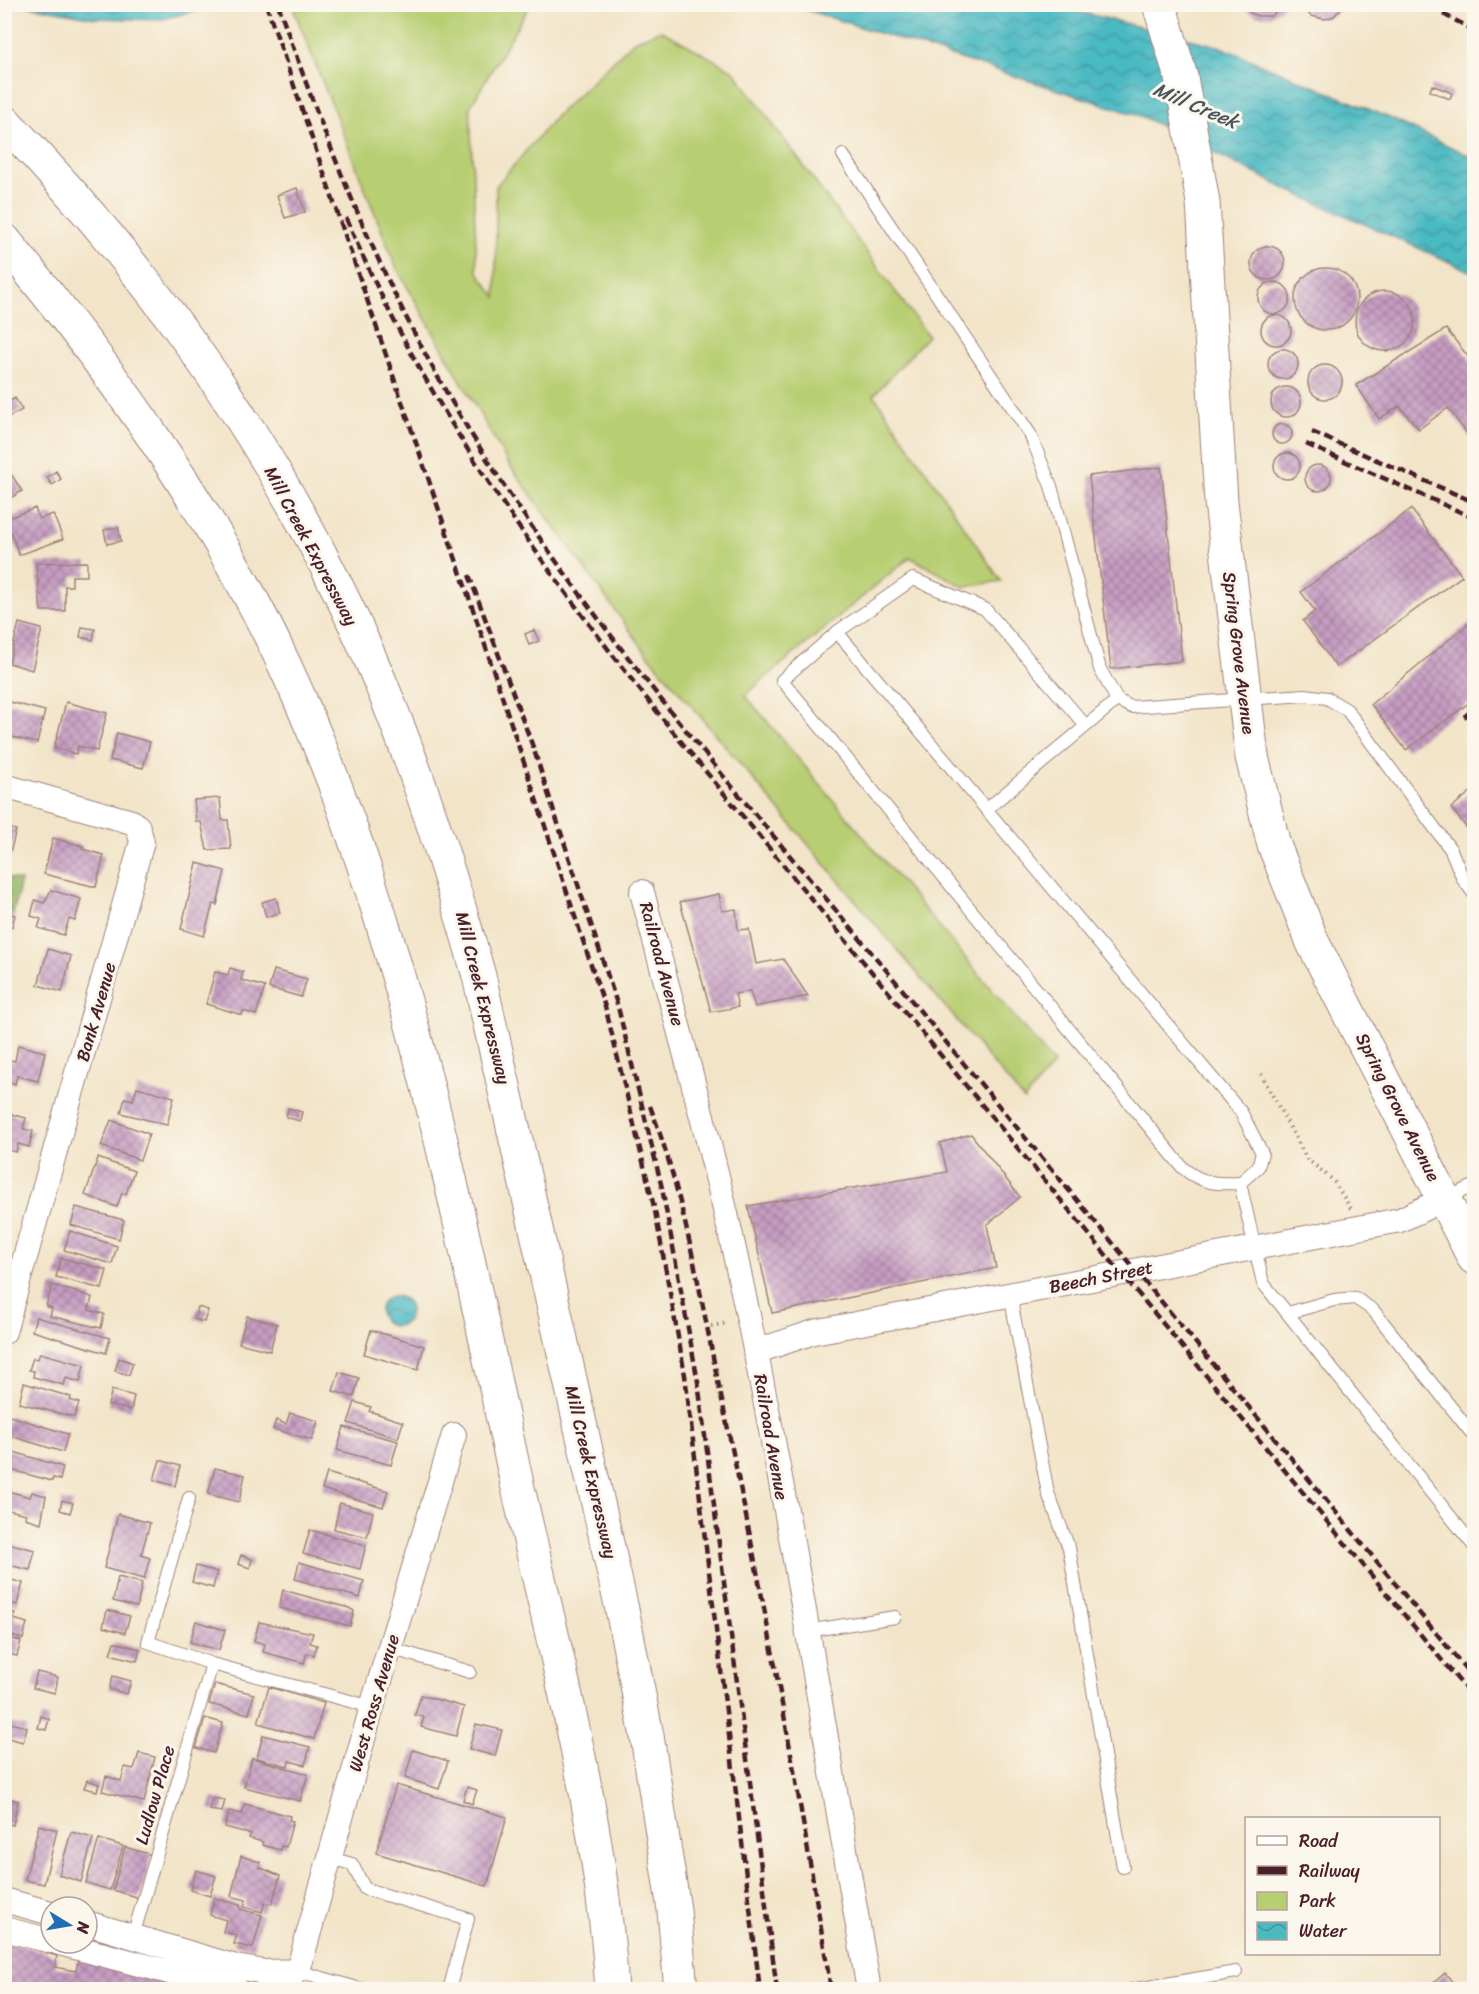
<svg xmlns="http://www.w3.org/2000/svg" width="1479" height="1994" viewBox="0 0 1479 1994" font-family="Sriracha,sans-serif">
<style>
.green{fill:#b8ce72;stroke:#81764e;stroke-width:1.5}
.forest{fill:url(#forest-firs);stroke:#6e6848;stroke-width:1.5}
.water{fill:url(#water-waves);stroke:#4a6c76;stroke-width:1.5}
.building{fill:url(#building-cross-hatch)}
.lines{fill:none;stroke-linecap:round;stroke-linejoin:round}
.lane-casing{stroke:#9e827a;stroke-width:14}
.street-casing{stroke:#9e827a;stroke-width:26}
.secondary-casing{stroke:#9e827a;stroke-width:35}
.highway-casing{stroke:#9e827a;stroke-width:35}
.path{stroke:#9e827a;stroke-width:4;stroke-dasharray:1.5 4.5;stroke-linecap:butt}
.lane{stroke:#fff;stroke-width:12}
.street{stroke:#fff;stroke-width:24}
.secondary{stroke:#fff;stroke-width:33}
.highway{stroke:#fff;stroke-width:33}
.rail{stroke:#4a1f2b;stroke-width:4.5;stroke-dasharray:9 4.5;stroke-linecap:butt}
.labels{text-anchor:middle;stroke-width:6;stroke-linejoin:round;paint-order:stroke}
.street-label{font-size:18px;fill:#4a1f2b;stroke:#fbf7ec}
.water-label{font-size:20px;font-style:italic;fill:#4a5560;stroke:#fbf7ec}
</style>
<defs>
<pattern id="forest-firs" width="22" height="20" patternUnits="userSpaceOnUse" patternTransform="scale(1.5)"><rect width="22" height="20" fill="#92b164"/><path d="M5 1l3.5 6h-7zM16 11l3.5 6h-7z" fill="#798f53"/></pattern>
<pattern id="water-waves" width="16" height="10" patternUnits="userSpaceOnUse" patternTransform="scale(1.5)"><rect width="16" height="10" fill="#4ab9c2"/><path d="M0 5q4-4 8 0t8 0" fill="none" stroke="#40969e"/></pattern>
<pattern id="building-cross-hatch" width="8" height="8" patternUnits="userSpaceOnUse" patternTransform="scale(1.5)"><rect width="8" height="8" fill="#c69dc2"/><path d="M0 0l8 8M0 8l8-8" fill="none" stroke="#a37f9e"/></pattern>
</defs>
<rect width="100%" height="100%" fill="#fbf7ec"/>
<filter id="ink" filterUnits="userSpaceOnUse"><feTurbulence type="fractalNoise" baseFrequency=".0167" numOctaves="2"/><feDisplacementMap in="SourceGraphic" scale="12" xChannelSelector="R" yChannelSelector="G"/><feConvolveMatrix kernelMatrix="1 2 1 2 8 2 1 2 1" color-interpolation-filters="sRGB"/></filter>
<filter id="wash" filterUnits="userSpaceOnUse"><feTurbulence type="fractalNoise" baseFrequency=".008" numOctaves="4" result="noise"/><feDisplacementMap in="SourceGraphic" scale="24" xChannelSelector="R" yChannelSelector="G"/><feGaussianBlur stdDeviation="1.35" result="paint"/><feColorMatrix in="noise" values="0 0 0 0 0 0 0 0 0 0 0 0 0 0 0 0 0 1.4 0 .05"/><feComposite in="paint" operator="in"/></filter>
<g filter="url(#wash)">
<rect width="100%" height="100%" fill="#f2e4c8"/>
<path class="green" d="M317 4 530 5 470 107 477 271 496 297V186L557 115 634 41 661 30 734 71 928 336 874 395 1001 581 964 587 910 557 745 695 1054 1064 1024 1100 644 650 508 463 396 267 294 10Z"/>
<path class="forest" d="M5 877 21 881 5 948Z"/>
<path class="water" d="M23 5H219L159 20 95 18Z
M791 5H1051L1218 46 1392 119 1474 158V273L1284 188 1143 117Z
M380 1311a15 15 0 1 1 30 0a15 15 0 1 1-30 0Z"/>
<g id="blocks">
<path class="building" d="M1241 4H1286L1271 16H1258L1250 13Z
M1299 4H1346L1334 16 1325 19 1311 16Z
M1432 85 1452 93 1450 99 1430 91Z
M297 188 305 212 285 218 277 195Z
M1251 263a17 17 0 1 1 34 0a17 17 0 1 1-34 0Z
M1295 299a31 31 0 1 1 62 0a31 31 0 1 1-62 0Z
M1258 298a16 16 0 1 1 32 0a16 16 0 1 1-32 0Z
M1355 321a30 30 0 1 1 60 0a30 30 0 1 1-60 0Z
M1261 330a15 15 0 1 1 30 0a15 15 0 1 1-30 0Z
M1446 329 1474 364V443L1448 408 1419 429 1399 406 1379 419 1356 385Z
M1268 364a15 15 0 1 1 30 0a15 15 0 1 1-30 0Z
M1308 382a17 17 0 1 1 34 0a17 17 0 1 1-34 0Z
M1271 402a15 15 0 1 1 30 0a15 15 0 1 1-30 0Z
M15 398 22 410 9 417 4 405Z
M1272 434a10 10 0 1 1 20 0a10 10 0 1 1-20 0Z
M1274 466a13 13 0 1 1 26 0a13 13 0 1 1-26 0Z
M4 463 22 491 4 502Z
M1305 478a13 13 0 1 1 26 0a13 13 0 1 1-26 0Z
M1161 467 1182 661 1111 669 1089 476Z
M56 471 61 479 52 485 47 478Z
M35 508 39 519 53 514 63 539 19 555 6 519Z
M1411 509 1462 576 1336 667 1303 621 1315 611 1301 592Z
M118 527 121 541 107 544 104 530Z
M87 562V576H72V586H65V611H41L36 563Z
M1474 619V699L1406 750 1371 704Z
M19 623 42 629 32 670 9 663Z
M82 627 95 629 93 640 80 637Z
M534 630 539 641 529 645 525 634Z
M10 702 45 711 37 743 4 735V703L9 705Z
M66 702 107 713 97 751 78 746 76 754 54 748Z
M117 733 150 742 143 768 110 760Z
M1474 789V837L1451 808Z
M220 798 222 820H228L231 849 207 850 201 822H196L194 800Z
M4 827 16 830 7 864H4Z
M53 838 83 846 82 849 104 855 96 887 44 874Z
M197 863 225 871 217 905 213 904 204 936 181 929Z
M51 890 81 899 75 921 69 919 64 935 38 928 41 919 31 916 35 900 44 903Z
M719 894 722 911 736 909 738 930 749 929 756 964 783 959 808 996 755 1007 750 991 735 994 738 1007 711 1012 680 902Z
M276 898 280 913 266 917 262 902Z
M4 912 15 915 12 927 4 924Z
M48 949 71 956 62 992 38 985Z
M230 968 243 972 241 980 265 987 256 1015 243 1011 242 1015 206 1004 215 972 228 975Z
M274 970 307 979 301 997 269 988Z
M18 1045 45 1052 38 1081 17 1076 15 1084 4 1081V1059L15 1061Z
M137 1087 174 1097 167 1125 121 1113 125 1098 133 1100Z
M288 1108 302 1112 300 1121 286 1117Z
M4 1112 26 1118 23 1129 33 1131 29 1147 18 1144 16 1152 4 1149Z
M111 1120 149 1134 140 1160 101 1146Z
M971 1134 1020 1197 987 1225 996 1268 772 1313 748 1206 947 1172 940 1143Z
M98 1158 134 1171 126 1194 122 1193 117 1207 85 1195Z
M4 1175 9 1176 5 1191H4Z
M76 1207 124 1220 119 1239 71 1225Z
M70 1231 117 1246 112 1264 64 1250Z
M61 1258 107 1270 102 1289 56 1277Z
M52 1285 92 1297 89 1310 104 1314 101 1328 50 1316 52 1308 46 1306Z
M198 1307 208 1310 204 1322 194 1319Z
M247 1316 277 1324 270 1351 239 1343Z
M36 1317 110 1338 106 1353 32 1331Z
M371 1330 424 1346 418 1370 364 1354Z
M40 1353 84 1365 80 1382 66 1378 64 1385 33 1377 34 1371 29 1370 33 1358 38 1359Z
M119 1358 133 1363 129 1375 115 1371Z
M339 1372 359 1378 354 1397 333 1391Z
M24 1383 71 1397 70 1400 79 1403 74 1417 19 1403Z
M112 1390 134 1396 131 1410 108 1405Z
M355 1402 371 1407 369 1411 403 1422 398 1438 348 1423Z
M290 1413 318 1421 312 1440 273 1429 276 1420 286 1424Z
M10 1416 68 1434 63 1452 4 1434Z
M344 1427 398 1441 391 1465 337 1450Z
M4 1449 63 1467 60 1480 53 1478 52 1481 4 1468Z
M160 1460 180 1466 175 1486 154 1480Z
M215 1468 245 1475 239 1502 208 1494Z
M327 1473 388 1491 383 1507 322 1489Z
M4 1490 30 1497 32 1492 46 1496 41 1523 25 1518 26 1514 4 1509Z
M62 1500 73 1503 70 1513 60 1510Z
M340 1503 373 1512 367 1537 334 1529Z
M118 1514 150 1523 141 1555 150 1558 144 1579 104 1568Z
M310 1530 366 1545 360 1569 303 1554Z
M4 1542 35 1550 30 1570 4 1564Z
M241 1555 252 1559 250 1568 238 1564Z
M299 1562 364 1581 360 1598 295 1579Z
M196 1566 217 1572 213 1588 192 1582Z
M118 1577 142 1583 137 1607 113 1601Z
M4 1578 23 1583 17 1605 4 1601Z
M283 1590 349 1608 354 1611 350 1626 279 1608Z
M4 1610 15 1613 14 1619 27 1623 23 1639 4 1634Z
M107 1610 130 1616 125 1633 103 1627Z
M196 1621 225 1630 219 1650 190 1642Z
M259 1622 313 1633 310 1643 317 1645 314 1655 307 1653 304 1663 263 1652 265 1644 254 1641Z
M4 1637 21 1641 17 1656 4 1653Z
M114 1642 140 1649 137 1661 110 1654Z
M37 1672 58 1677 55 1693 33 1688Z
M113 1676 131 1681 127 1694 109 1689Z
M215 1684 254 1694 249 1714 209 1704Z
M269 1687 324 1703 314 1739 258 1723Z
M421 1695 464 1707 456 1736 421 1727 424 1717 415 1715Z
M41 1716 49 1719 46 1730 38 1728Z
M205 1718 223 1723 214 1753 196 1748Z
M6 1722 27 1727 23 1742 4 1737Z
M476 1724 502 1730 495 1756 469 1749Z
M263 1735 310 1747 305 1765 289 1761 288 1766 257 1758Z
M413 1750 448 1761 439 1789 405 1778Z
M139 1753 155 1757 144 1802 102 1791 106 1776 121 1781 125 1767 134 1769Z
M252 1758 308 1774 300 1801 244 1787Z
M87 1780 99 1784 97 1791 84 1788Z
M396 1785 507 1817 487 1886 376 1853Z
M467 1787 477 1790 472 1804 463 1800Z
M6 1797 18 1801 13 1825 4 1823Z
M212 1798 225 1800 222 1812 209 1810Z
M245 1804 290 1816 289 1820 293 1821 286 1847 281 1846 280 1850 262 1845 263 1842 249 1838 251 1834 225 1827 229 1811 242 1814Z
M39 1825 57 1830 44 1884 25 1880Z
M71 1832 93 1838 81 1882 59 1875Z
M99 1839 123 1846 110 1890 86 1883Z
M125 1847 152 1855 140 1898 113 1890Z
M241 1856 260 1862 259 1867 280 1876 272 1904 265 1902 262 1912 244 1907 246 1900 231 1896Z
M196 1870 216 1876 210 1896 190 1890Z
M214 1898 240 1905V1909L262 1915 253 1948 234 1944 237 1935 223 1932 226 1920 210 1915Z
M4 1940 57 1956 55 1967 76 1971 79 1954 194 1990H4Z
M1445 1973 1459 1990H1425Z"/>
</g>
</g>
<g filter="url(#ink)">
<use href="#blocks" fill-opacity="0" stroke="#9e827a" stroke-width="1.5"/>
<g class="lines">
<g class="lane-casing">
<path id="lane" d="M843 155 1030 434 1051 486 1100 669 1117 700 1131 707 1305 695 1327 698 1347 710 1451 850 1463 879 1474 894
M837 632 1241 1112 1262 1153 1258 1167 1240 1183C1217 1184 1202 1184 1183 1168L782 680 837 632 913 579 985 609 1086 726
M988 808 1117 700
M1240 1183 1263 1283 1474 1546
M1446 1198 1474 1186
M1010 1295 1048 1493 1069 1548 1123 1867
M1288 1313 1334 1300 1355 1298 1373 1310 1474 1436
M189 1498 148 1642 212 1664 372 1707
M807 1631 895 1617
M390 1648 470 1672
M330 1858 352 1864 365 1889 468 1919 449 1990
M133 1936 212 1664
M298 1971 364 1990
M1131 1990 1236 1972"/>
</g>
<g class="street-casing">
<path id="street" d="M4 786 132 822 138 827 142 842 4 1332
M642 892C670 999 701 1105 726 1214 784 1470 824 1731 869 1990
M755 1352 814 1332 1400 1220 1446 1198
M4 1900 51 1913
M87 1923 236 1967 265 1972 298 1971
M4 1929 51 1941
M59 1943 237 1990
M298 1971 372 1707 454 1435
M266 1990 273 1989 298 1971"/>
</g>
<g class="secondary-casing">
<path id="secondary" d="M1159 4 1181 77 1203 202 1221 502 1252 757 1274 845 1313 943 1474 1258"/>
</g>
<g class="highway-casing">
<path id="highway" d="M4 121C138 258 253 417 338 589 399 712 442 844 479 976L623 1614 647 1736 674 1910 681 1990
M4 240C112 371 212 510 284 664 403 919 454 1198 514 1470 552 1642 601 1814 612 1990"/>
</g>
<path class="path" d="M1261 1074 1307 1159 1333 1180 1351 1209
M711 1326 728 1323"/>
<use href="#lane" class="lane"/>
<use href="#street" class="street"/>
<use href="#secondary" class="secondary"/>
<use href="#highway" class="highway"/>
<path class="rail" d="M266 4 478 624 606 1010 655 1211 685 1375 760 1990
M278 4C330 155 390 304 475 440 601 643 764 822 916 1006 1102 1230 1288 1454 1474 1679
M1454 4 1474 14
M1443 14 1474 30
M346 218C429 414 546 573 678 738L1474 1699
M1312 432 1474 502
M1306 444 1474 518
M469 575 533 747 618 1007 662 1188 698 1382 777 1990
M1464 717 1474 709
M650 1106C686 1200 701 1302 722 1401 764 1596 799 1792 831 1990"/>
</g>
</g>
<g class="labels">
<g class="street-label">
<text transform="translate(311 546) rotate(62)" y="6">Mill Creek Expressway</text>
<text transform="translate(1239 653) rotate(83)" y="6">Spring Grove Avenue</text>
<text transform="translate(662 964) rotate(75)" y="6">Railroad Avenue</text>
<text transform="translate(483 998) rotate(76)" y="6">Mill Creek Expressway</text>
<text transform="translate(96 1012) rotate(-74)" y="6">Bank Avenue</text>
<text transform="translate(1398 1107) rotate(63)" y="6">Spring Grove Avenue</text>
<text transform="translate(1101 1277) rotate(-11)" y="6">Beech Street</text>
<text transform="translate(771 1437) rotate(80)" y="6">Railroad Avenue</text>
<text transform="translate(591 1472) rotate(77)" y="6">Mill Creek Expressway</text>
<text transform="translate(374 1703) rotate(-74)" y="6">West Ross Avenue</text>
<text transform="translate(155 1795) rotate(-74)" y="6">Ludlow Place</text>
</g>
<g class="water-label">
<text transform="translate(1196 105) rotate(23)" y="7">Mill Creek</text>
</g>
</g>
<rect width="1479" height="1994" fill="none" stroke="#fbf7ec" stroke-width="24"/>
<rect x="1245" y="1817" width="195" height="138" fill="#fbf7ec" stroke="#b4a19f" stroke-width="1.5"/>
<rect x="1257" y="1836" width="30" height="9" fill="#ffffff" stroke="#b4a19f" stroke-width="1.5"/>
<text x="1299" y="1847" font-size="18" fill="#4a1f2b">Road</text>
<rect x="1257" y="1866" width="30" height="9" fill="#4a1f2b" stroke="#b4a19f" stroke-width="1.5"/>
<text x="1299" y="1877" font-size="18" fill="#4a1f2b">Railway</text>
<rect x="1257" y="1892" width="30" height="18" fill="#b8ce72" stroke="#b4a19f" stroke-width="1.5"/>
<text x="1299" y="1907" font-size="18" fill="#4a1f2b">Park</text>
<rect x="1257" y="1922" width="30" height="18" fill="url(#water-waves)" stroke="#b4a19f" stroke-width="1.5"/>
<text x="1299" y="1937" font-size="18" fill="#4a1f2b">Water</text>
<g transform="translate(69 1925) rotate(101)"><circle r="28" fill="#fbf7ec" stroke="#b4a19f" stroke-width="1.5"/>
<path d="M0-4.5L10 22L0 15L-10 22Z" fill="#1f6fb2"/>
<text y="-9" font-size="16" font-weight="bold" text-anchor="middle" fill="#4a1f2b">N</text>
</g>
</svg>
